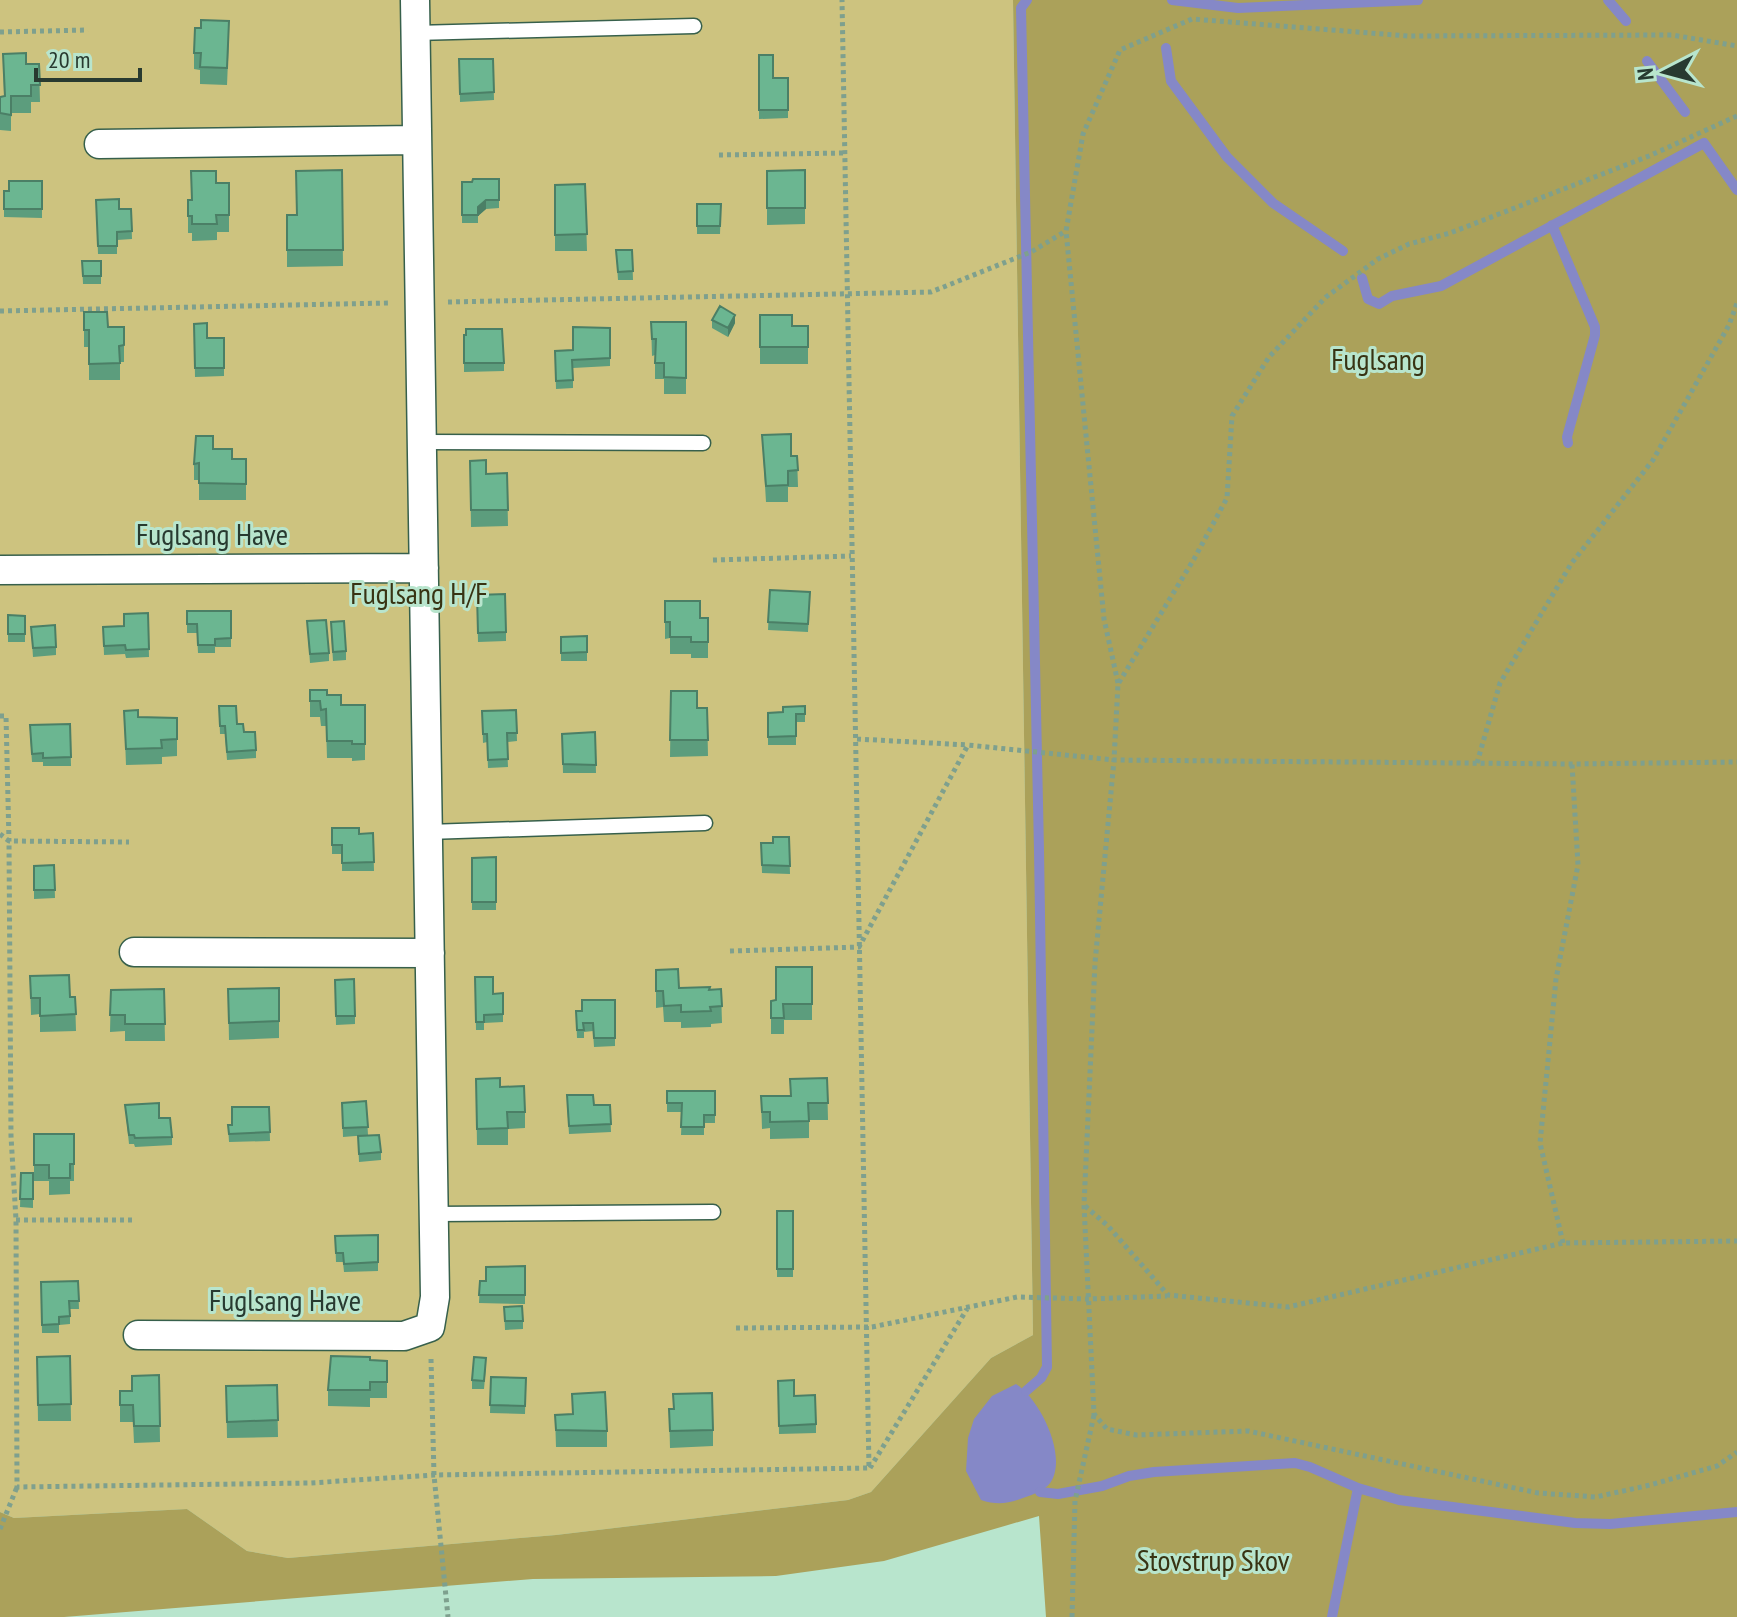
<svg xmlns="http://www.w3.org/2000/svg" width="1737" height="1617" viewBox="0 0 1737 1617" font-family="'PT Sans Narrow',sans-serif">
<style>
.green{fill:#cdc37f}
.forest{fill:#aba15a}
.water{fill:#8588c7}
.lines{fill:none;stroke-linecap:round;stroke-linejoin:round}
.stream{stroke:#8588c7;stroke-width:10}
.lane-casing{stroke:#37604c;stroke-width:17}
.street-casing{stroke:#37604c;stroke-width:31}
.path{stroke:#7ea08e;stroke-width:5;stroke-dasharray:4 4;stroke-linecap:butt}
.lane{stroke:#fff;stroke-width:14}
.street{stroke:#fff;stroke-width:28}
.wall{fill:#5c9d7d}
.shaded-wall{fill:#4b7f66}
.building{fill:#6bb691;stroke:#4b7f66;stroke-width:2}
.labels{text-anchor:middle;stroke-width:6;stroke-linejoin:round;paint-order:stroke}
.park-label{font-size:30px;fill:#383313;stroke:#b8e5cd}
.street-label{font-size:30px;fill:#283a30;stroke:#b8e5cd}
</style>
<rect width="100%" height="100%" fill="#b8e5cd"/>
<path class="green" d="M0 0H1013L1033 1335 991 1358 871 1492 848 1500 556 1535 288 1558 247 1551 187 1509 14 1518 0 1512Z"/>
<path class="forest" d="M1013 0H1737V1617H1046L1039 1516 884 1561 776 1576 533 1579 64 1617H0V1512L14 1518 187 1509 247 1551 288 1558 556 1535 848 1500 871 1492 991 1358 1033 1335Z"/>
<path class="water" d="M1016 1384C1039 1399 1065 1450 1053 1478 1048 1490 1034 1494 1023 1498 1008 1504 996 1505 981 1500L966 1471 968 1438 974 1419 992 1396Z"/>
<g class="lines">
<path class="stream" d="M1172 0 1238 8 1418 0
M1608 0 1626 21
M1166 48 1171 81 1227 157 1273 203 1343 251
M1647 61 1685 112
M1552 225 1595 327V335L1567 437 1568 443
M1362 278 1368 299 1379 304 1392 296 1441 286 1704 143 1737 190
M1026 1391 1041 1378 1047 1367 1039 850 1021 8 1027 0
M1040 1492 1058 1494 1102 1486 1129 1476 1154 1472 1295 1463 1310 1467 1358 1488 1399 1500 1575 1523 1610 1524 1737 1512
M1332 1617 1358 1488"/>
<g class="lane-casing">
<path id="lane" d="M415 33 694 26
M422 442 703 443
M428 832 705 823
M434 1214 713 1212"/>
</g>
<g class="street-casing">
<path id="street" d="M99 144 417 140
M0 570 424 568
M134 952 430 953
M138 1335 404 1336 430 1327 435 1297 415 0"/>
</g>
<path class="path" d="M0 32 88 30
M1737 116 1649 156 1450 233 1409 244 1378 259 1326 297 1269 357 1232 416 1227 498 1194 559 1118 684 1114 760 1095 963 1084 1205 1094 1414 1107 1429 1136 1435 1248 1431 1538 1493 1596 1497 1650 1485 1717 1466 1737 1452
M719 155 844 153
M448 302 931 292 1031 252 1066 231
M0 311 390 303
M713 560 851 556
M1118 683 1104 619 1066 231 1083 134 1120 50 1192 19 1408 36 1672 35 1737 46
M0 716H6L9 841 129 842
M857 739 968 745
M1477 763 1500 683 1571 564 1653 460 1729 325 1737 303
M0 834 9 841 11 1136 16 1220 17 1487 310 1483 434 1475 869 1468 842 0
M730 951 859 947 968 745 1114 760 1572 764 1737 762
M1085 1206 1108 1226 1168 1295 1288 1307 1563 1243 1737 1241
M16 1220H133
M1563 1243 1540 1143 1556 979 1578 865 1572 764
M736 1328 872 1327 1017 1297 1089 1299 1167 1296
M431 1359 434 1475 448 1617
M870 1468 967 1309
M0 1529 17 1487
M1072 1617 1075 1501 1094 1415"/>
<use href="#lane" class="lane"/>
<use href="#street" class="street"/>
</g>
<path class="wall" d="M229 38 227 85 200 84V70L194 69V53Z
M3 54 26 64H39L40 102H31V113H11V131L0 130V97L4 96Z
M759 55 773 78H788V118L759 119Z
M459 59H493L494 100 460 102Z
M342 170 343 266 287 267V215H297Z
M805 170V224L767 225V171Z
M499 179V208L486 209 478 216V223H462V182Z
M42 181V218L4 217V191H9Z
M216 183H229V232H217V240L192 241V233H188V200H191Z
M585 184 587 251H555V185Z
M96 200 119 209H131L132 239 117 240V254H98Z
M697 204H721L720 234H697Z
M616 250H632L633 280H618Z
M82 261 101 276V284H83Z
M84 312 108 327 124 345V362H120V380H89V347H84Z
M760 315 792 326H808V364H760Z
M712 320 735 323 728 337 712 328Z
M651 322H686V394H664V379H655V355L652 356Z
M194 324 207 338H224V376L195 377Z
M464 335 504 363V371L464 372Z
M555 351 610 358V366L573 368V388L556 389Z
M762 435 791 456H797L798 487H788V502H766Z
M213 449 232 459H246V500H199V480H194V464Z
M470 461 486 474 507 473 508 526 471 527Z
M770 590 810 592 808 632 768 630Z
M477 595 506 632V641L478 642Z
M665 601 700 618H708V658H691V654H670V638L665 639Z
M187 611H231V647H215V653H198L197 633H187Z
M148 613 149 657 126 658 125 654 104 655 103 627 124 626Z
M8 615 25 616V642H8Z
M307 621 329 653V661L310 663Z
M31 627 56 647V655L33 657Z
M331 630 346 651V660L333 661Z
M587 636V661H561V637Z
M310 690 327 695 341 705H365V760L352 761V758H327L326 726H321L320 717H310Z
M671 691 697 708H707L708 756 670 757Z
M219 706 244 732 256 750V758L227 760 225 734H220Z
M805 706V722H796V745H768V713L783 712Z
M516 710 517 741 507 742 508 767 488 768 487 742 483 743 482 711Z
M124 711 138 717 177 718V756L162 757V764L126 765Z
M70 724 71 766H43V762H32L30 733Z
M595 732 596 773H563L562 734Z
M332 828 359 834 373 833 374 871H342V854H332Z
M789 837 790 874 762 873 761 843H773Z
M496 857V910H472V858Z
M54 865 55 898 34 899V866Z
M812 967V1020H784V1034H771V1001L776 1000Z
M656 970 679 988 721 989 722 1023 711 1024V1027L681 1028V1022H664L663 1007 656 1008Z
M30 976 70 997H75L76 1031 40 1032V1014L31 1015Z
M475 977 493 994 503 993V1022L484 1023V1030H476Z
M335 980 355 1016V1024L336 1025Z
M279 988V1038L229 1040 228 989Z
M164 989 165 1041H125V1031L110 1032 111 990Z
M615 1000V1046L594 1047 593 1031 584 1032V1038H577L576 1011H582Z
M827 1078 828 1120H809V1138L770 1139V1128L762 1129 761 1096H790Z
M476 1079 500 1087 525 1112V1128L508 1129V1145H477Z
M667 1091H715V1123H704V1135H681L682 1112H667Z
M366 1101 368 1135 343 1137 342 1103Z
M567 1103 594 1105H610L611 1132 569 1134Z
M125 1105 159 1118 172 1137V1145L135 1147 134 1144H129Z
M269 1107 270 1141 229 1142 228 1125H232Z
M34 1134H74V1181H70V1194L49 1195V1181H34Z
M358 1136 381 1152V1160L359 1162Z
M21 1173H33V1208L20 1207Z
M777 1211H793V1277H777Z
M378 1235V1271L344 1272 343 1262H336L335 1236Z
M525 1266V1304L479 1303 480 1281H486Z
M78 1281 79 1309H70V1324L59 1325V1333H42L41 1282Z
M504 1307 523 1321V1329L505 1330Z
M70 1356 71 1421H38L37 1357Z
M370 1360 387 1361V1398H370V1407L328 1406V1390Z
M486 1366 484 1389H472V1380Z
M159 1375 160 1442 134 1443 133 1422H120V1391H132Z
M491 1377 526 1378 525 1414 490 1413Z
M778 1381 794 1396 816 1424V1433L779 1434Z
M277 1385 278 1437 227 1438 226 1386Z
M572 1394 607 1431V1447H556L555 1415 572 1414Z
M669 1409 713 1430V1446L670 1448Z"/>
<path class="shaded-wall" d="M486 200V209L478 216V207Z
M735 315V323L728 337V328Z"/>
<path class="building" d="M201 20 229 21 227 68 200 67 201 53H194L195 28H201Z
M26 53V64H39L40 85H31V96H11V115L0 113V97L5 96 3 54Z
M759 55H773V78H788V110H759Z
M459 59H493L494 92 460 94Z
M342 170 343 250H287V215H297L296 171Z
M805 170V208H767V171Z
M191 171H216V183H229V215H216L217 224H192V216H188V200H192Z
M473 179H499V200H486L478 207V215H462V182H472Z
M9 181H42V209H4V191H9Z
M585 184 587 234 555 235V185Z
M119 199V209H131L132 231 117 232V246H98L96 200Z
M697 204H721L720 226H697Z
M616 250H632L633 271 618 272Z
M82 261H101V276H83Z
M720 306 735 315 728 328 712 320Z
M84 312H107L108 327H124V345L119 346 120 363 89 364V330H84Z
M760 315H792V326H808V347H760Z
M651 322H686V378L664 377V363H655L656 339H652Z
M207 323V338H224V368H195L194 324Z
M573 327 610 328V358L572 360 573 380 556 381 555 351 573 350Z
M466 329H502L504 363H464V335H466Z
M791 434V456H797L798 470 788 471V485L766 486 762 435Z
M196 436H213V449H232V459H246V484L199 483V463L194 464Z
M486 460V474L507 473 508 510H471L470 461Z
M770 590 810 592 808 624 768 622Z
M505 594 506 632 478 633 477 595Z
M665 601H700V618H708V642H691V637H670V622H665Z
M187 611H231V638L215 639V645H198L197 624H187Z
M148 613 149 649 126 650 125 645 104 646 103 627 124 626V614Z
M8 615 25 616V634H8Z
M326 620 329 653 310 654 307 621Z
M344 621 346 651 333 652 331 622Z
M55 625 56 647 33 648 31 627Z
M587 636V652L561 653V637Z
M310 690H327V695H341V705H365V744H352V741H327L326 709 321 710 320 701H310Z
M671 691H697V708H707L708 740H670Z
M219 706H236L237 724H243L244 732H255L256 750 227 752 225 726H220Z
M805 706V714H796V736L768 737V713L783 712V707Z
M138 710V717L177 718V739L161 740 162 748 126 749 124 711Z
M516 710 517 733H507L508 759 488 760 487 734H483L482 711Z
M70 724 71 757 43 758V753L32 754 30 725Z
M595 732 596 765 563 764 562 734Z
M332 828H359V834L373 833 374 862 342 863V845H332Z
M773 837H789L790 866 762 865 761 843H773Z
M496 857V902H472V858Z
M54 865 55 890H34V866Z
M776 967H812V1004H783L784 1018H771V1001L776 1000Z
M678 969 679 988 710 987 709 990 721 989 722 1006 710 1007 711 1011 681 1012V1005L664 1006 663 991H656V970Z
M69 975 70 997H75L76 1014 40 1016V998H31L30 976Z
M475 977H493V994L503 993V1014L484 1015V1022H476Z
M354 979 355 1016H336L335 980Z
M279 988V1021L229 1023 228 989Z
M164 989 165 1024H125V1015H110L111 990Z
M582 1000H615V1038H594L593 1023H583L584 1030H577L576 1011H582Z
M500 1078V1087L524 1086 525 1112H507L508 1128 477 1129 476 1079Z
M827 1078 828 1103H808L809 1121 770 1122V1112H762L761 1096H791L790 1079Z
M667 1091H715V1115H704V1127H681L682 1103H667Z
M567 1095H593L594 1105H610L611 1124 569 1126Z
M366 1101 368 1127 343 1128 342 1103Z
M159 1103V1118H170L172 1137 135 1138 134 1135H129L125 1105Z
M232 1107H269L270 1132 229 1134 228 1125H232Z
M34 1134H74V1164H70V1178H49V1165H34Z
M379 1135 381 1152 359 1154 358 1136Z
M21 1173H33V1199H20Z
M777 1211H793V1269H777Z
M378 1235V1262L344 1264 343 1253H336L335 1236Z
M525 1266V1295H479L480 1281H486V1267Z
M78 1281 79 1301H69L70 1316 59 1317V1324L42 1325 41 1282Z
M522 1306 523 1321H505L504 1307Z
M70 1356 71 1404 38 1405 37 1357Z
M331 1356 370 1357V1360L387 1361V1382H370V1390H328Z
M474 1357 486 1358 484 1381 472 1380Z
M159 1375 160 1426H134L133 1405H120V1391H132V1376Z
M491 1377 526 1378 525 1406 490 1405Z
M794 1380V1396L815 1395 816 1424 779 1426 778 1381Z
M277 1385 278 1420 227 1422 226 1386Z
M605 1392 607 1431 556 1430 555 1415 573 1414 572 1394Z
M712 1393 713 1430 670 1431 669 1409H674L673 1394Z"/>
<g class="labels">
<g class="park-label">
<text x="1378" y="370">Fuglsang</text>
<text x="419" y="604">Fuglsang H/F</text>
<text x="1213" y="1571">Stovstrup Skov</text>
</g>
<g class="street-label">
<text x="212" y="545">Fuglsang Have</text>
<text x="285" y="1311">Fuglsang Have</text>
</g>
</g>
<g transform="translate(1665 72) rotate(264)" stroke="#b8e5cd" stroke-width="6" paint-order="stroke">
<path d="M0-6L14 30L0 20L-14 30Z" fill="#283a30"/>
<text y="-12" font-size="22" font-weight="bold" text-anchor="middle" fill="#283a30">N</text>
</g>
<path d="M36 68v12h104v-12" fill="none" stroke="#283a30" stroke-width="4"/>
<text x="48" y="68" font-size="24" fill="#283a30" stroke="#b8e5cd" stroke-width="6" paint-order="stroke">20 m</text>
</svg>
